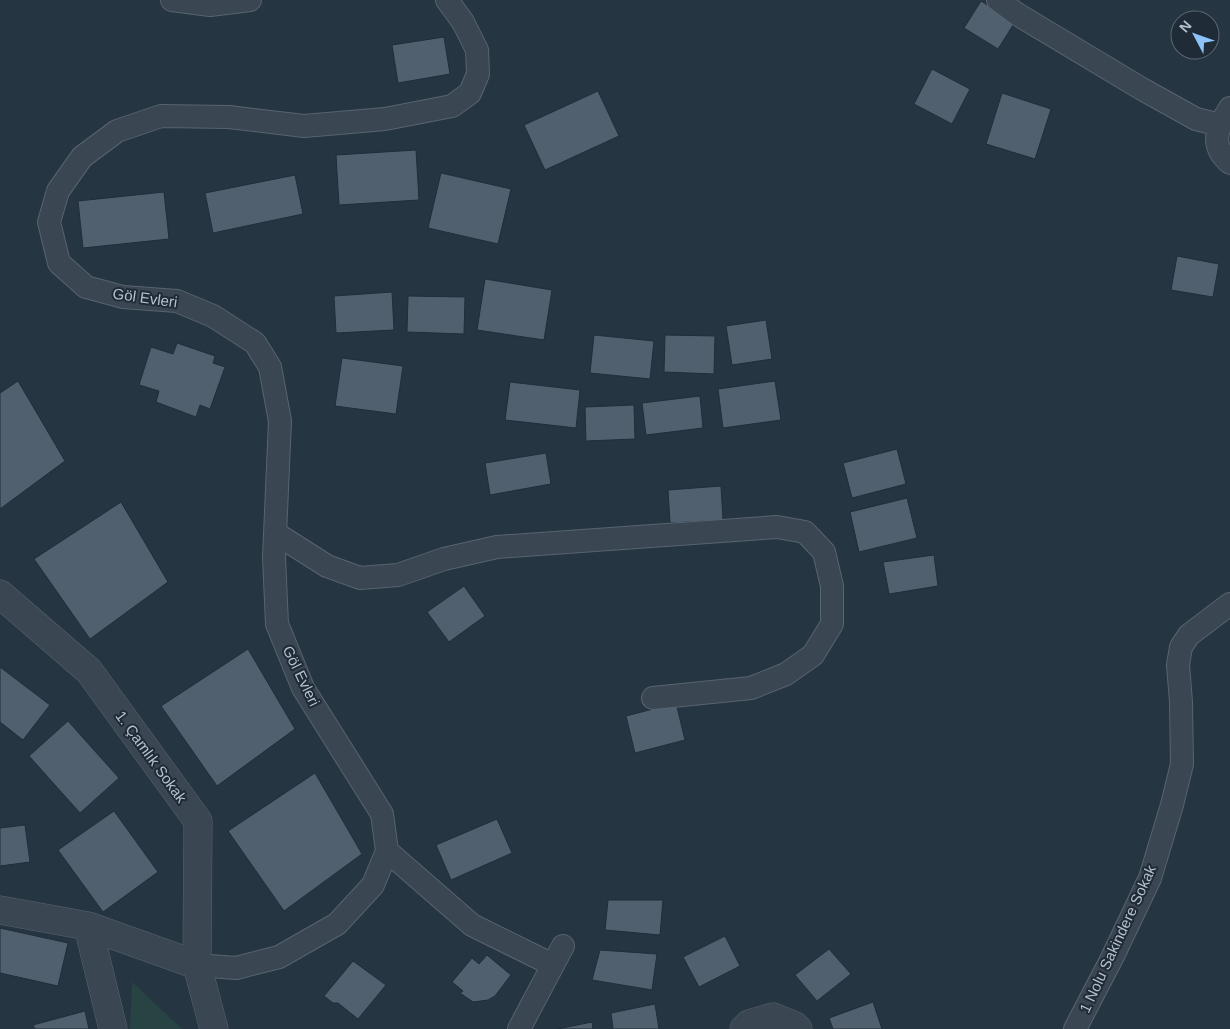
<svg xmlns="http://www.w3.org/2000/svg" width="1230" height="1029" viewBox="0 0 1230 1029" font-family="Helvetica,sans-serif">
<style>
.green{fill:#284343}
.building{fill:#51606f;stroke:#212d39}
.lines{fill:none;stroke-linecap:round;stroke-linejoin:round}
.minor-casing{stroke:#58646f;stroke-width:24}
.tertiary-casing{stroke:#58646f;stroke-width:29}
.minor{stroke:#3a4652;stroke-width:22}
.tertiary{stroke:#3a4652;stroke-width:28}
.labels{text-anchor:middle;stroke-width:4;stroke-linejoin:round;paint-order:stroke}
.street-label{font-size:15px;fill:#b7c1cc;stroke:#1f2b37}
</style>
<rect width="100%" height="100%" fill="#263542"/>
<path class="green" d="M132 982 182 1029H130Z"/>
<path class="building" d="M981 1 1015 22 998 49 964 28Z
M444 37 450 74 398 83 392 45Z
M932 69 970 89 952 124 914 104Z
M598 91 619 136 545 170 524 125Z
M1002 93 1051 109 1035 159 986 144Z
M416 150 419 200 339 205 336 155Z
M441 173 511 189 498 244 428 228Z
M295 175 303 214 213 233 205 193Z
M164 192 169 239 83 248 78 201Z
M1177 256 1219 264 1213 297 1171 290Z
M485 279 552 290 544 340 477 330Z
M392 292 394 330 336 333 334 296Z
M408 296 465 297 464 334 407 332Z
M766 320 772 359 732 365 726 326Z
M594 335 654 341 650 379 590 373Z
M665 335 715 336 714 374 664 372Z
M177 343 215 356 213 363 225 367 210 409 200 405 196 417 156 402 159 391 139 385 151 347 173 354Z
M342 358 403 366 396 414 335 406Z
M18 381 65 461 0 509V393Z
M775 381 781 420 723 428 718 389Z
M510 382 580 390 576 428 505 420Z
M700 396 703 428 646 435 642 403Z
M634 405 635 439 586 441 585 407Z
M897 449 906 484 852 498 843 463Z
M546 453 551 484 490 495 485 463Z
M721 486 723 520 670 523 668 490Z
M907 498 917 538 859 552 850 512Z
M121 502 168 582 90 639 34 559Z
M934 555 938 586 889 594 883 562Z
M464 586 485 616 449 642 427 612Z
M248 649 295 729 217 786 161 706Z
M0 667 50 705 23 740 0 722Z
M676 703 685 740 635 753 626 716Z
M68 721 119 778 80 813 29 756Z
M315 773 362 854 284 911 228 831Z
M114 811 158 872 103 912 58 850Z
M497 819 512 853 451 880 436 845Z
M25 825 30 862 0 866V828Z
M608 900H663L660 935 605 930Z
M0 928 68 943 58 986 0 973Z
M725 936 740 966 699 987 683 957Z
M829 949 851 974 817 1001 795 975Z
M600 950 657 954 652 990 592 980Z
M487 955 511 975 495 996 488 1000 473 1002 460 993 463 991 452 982 472 958 479 964Z
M353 961 386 985 358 1019 338 1003H333L324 996Z
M873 1002 882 1029H833L829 1018Z
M655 1004 659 1029H613L611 1013Z
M85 1011 89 1029H35L33 1025Z
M592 1022 593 1029H557Z"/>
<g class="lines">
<g class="minor-casing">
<path id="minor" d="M172 0 210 5 250 0
M998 0 1017 14 1142 89 1196 119 1220 125
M1230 108C1217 128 1209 145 1230 163
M275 533 327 566 360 578 398 575 444 559 497 547 777 527 805 532 824 552 832 586V624L813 655 786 674 751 688 653 698
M387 851 472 925 553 965
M197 965 236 968 279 957 337 924 373 885 387 851 382 814 303 688 277 624 274 557 280 421 270 367 255 343 213 316 177 301 123 297 86 287 59 263 49 222 58 191 82 157 117 131 161 116 229 117 304 126 385 119 452 106 470 93 478 74 477 50 463 22 447 0
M519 1029 563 946
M1075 1029 1112 958 1150 878 1172 805 1182 764 1181 702 1178 665 1181 647 1189 635 1230 604"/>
</g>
<g class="tertiary-casing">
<path id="tertiary" d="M0 594 89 671 198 821 197 965
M0 910 88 926 197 965 214 1029
M88 926 113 1029
M744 1029 749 1024 773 1017 795 1026 798 1029"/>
</g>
<use href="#minor" class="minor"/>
<use href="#tertiary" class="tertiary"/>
</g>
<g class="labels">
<g class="street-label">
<text transform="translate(145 298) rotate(8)" y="5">Göl Evleri</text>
<text transform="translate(301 676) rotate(64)" y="5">Göl Evleri</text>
<text transform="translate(151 757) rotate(54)" y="5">1. Çamlık Sokak</text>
<text transform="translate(1118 939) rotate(-65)" y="5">1 Nolu Sakindere Sokak</text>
</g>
</g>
<g transform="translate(1195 35) rotate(311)"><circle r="24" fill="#1f2b37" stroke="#5c6773"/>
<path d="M0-4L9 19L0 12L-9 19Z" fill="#8ec3fa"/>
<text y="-8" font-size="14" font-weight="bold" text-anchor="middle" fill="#b7c1cc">N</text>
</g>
</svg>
